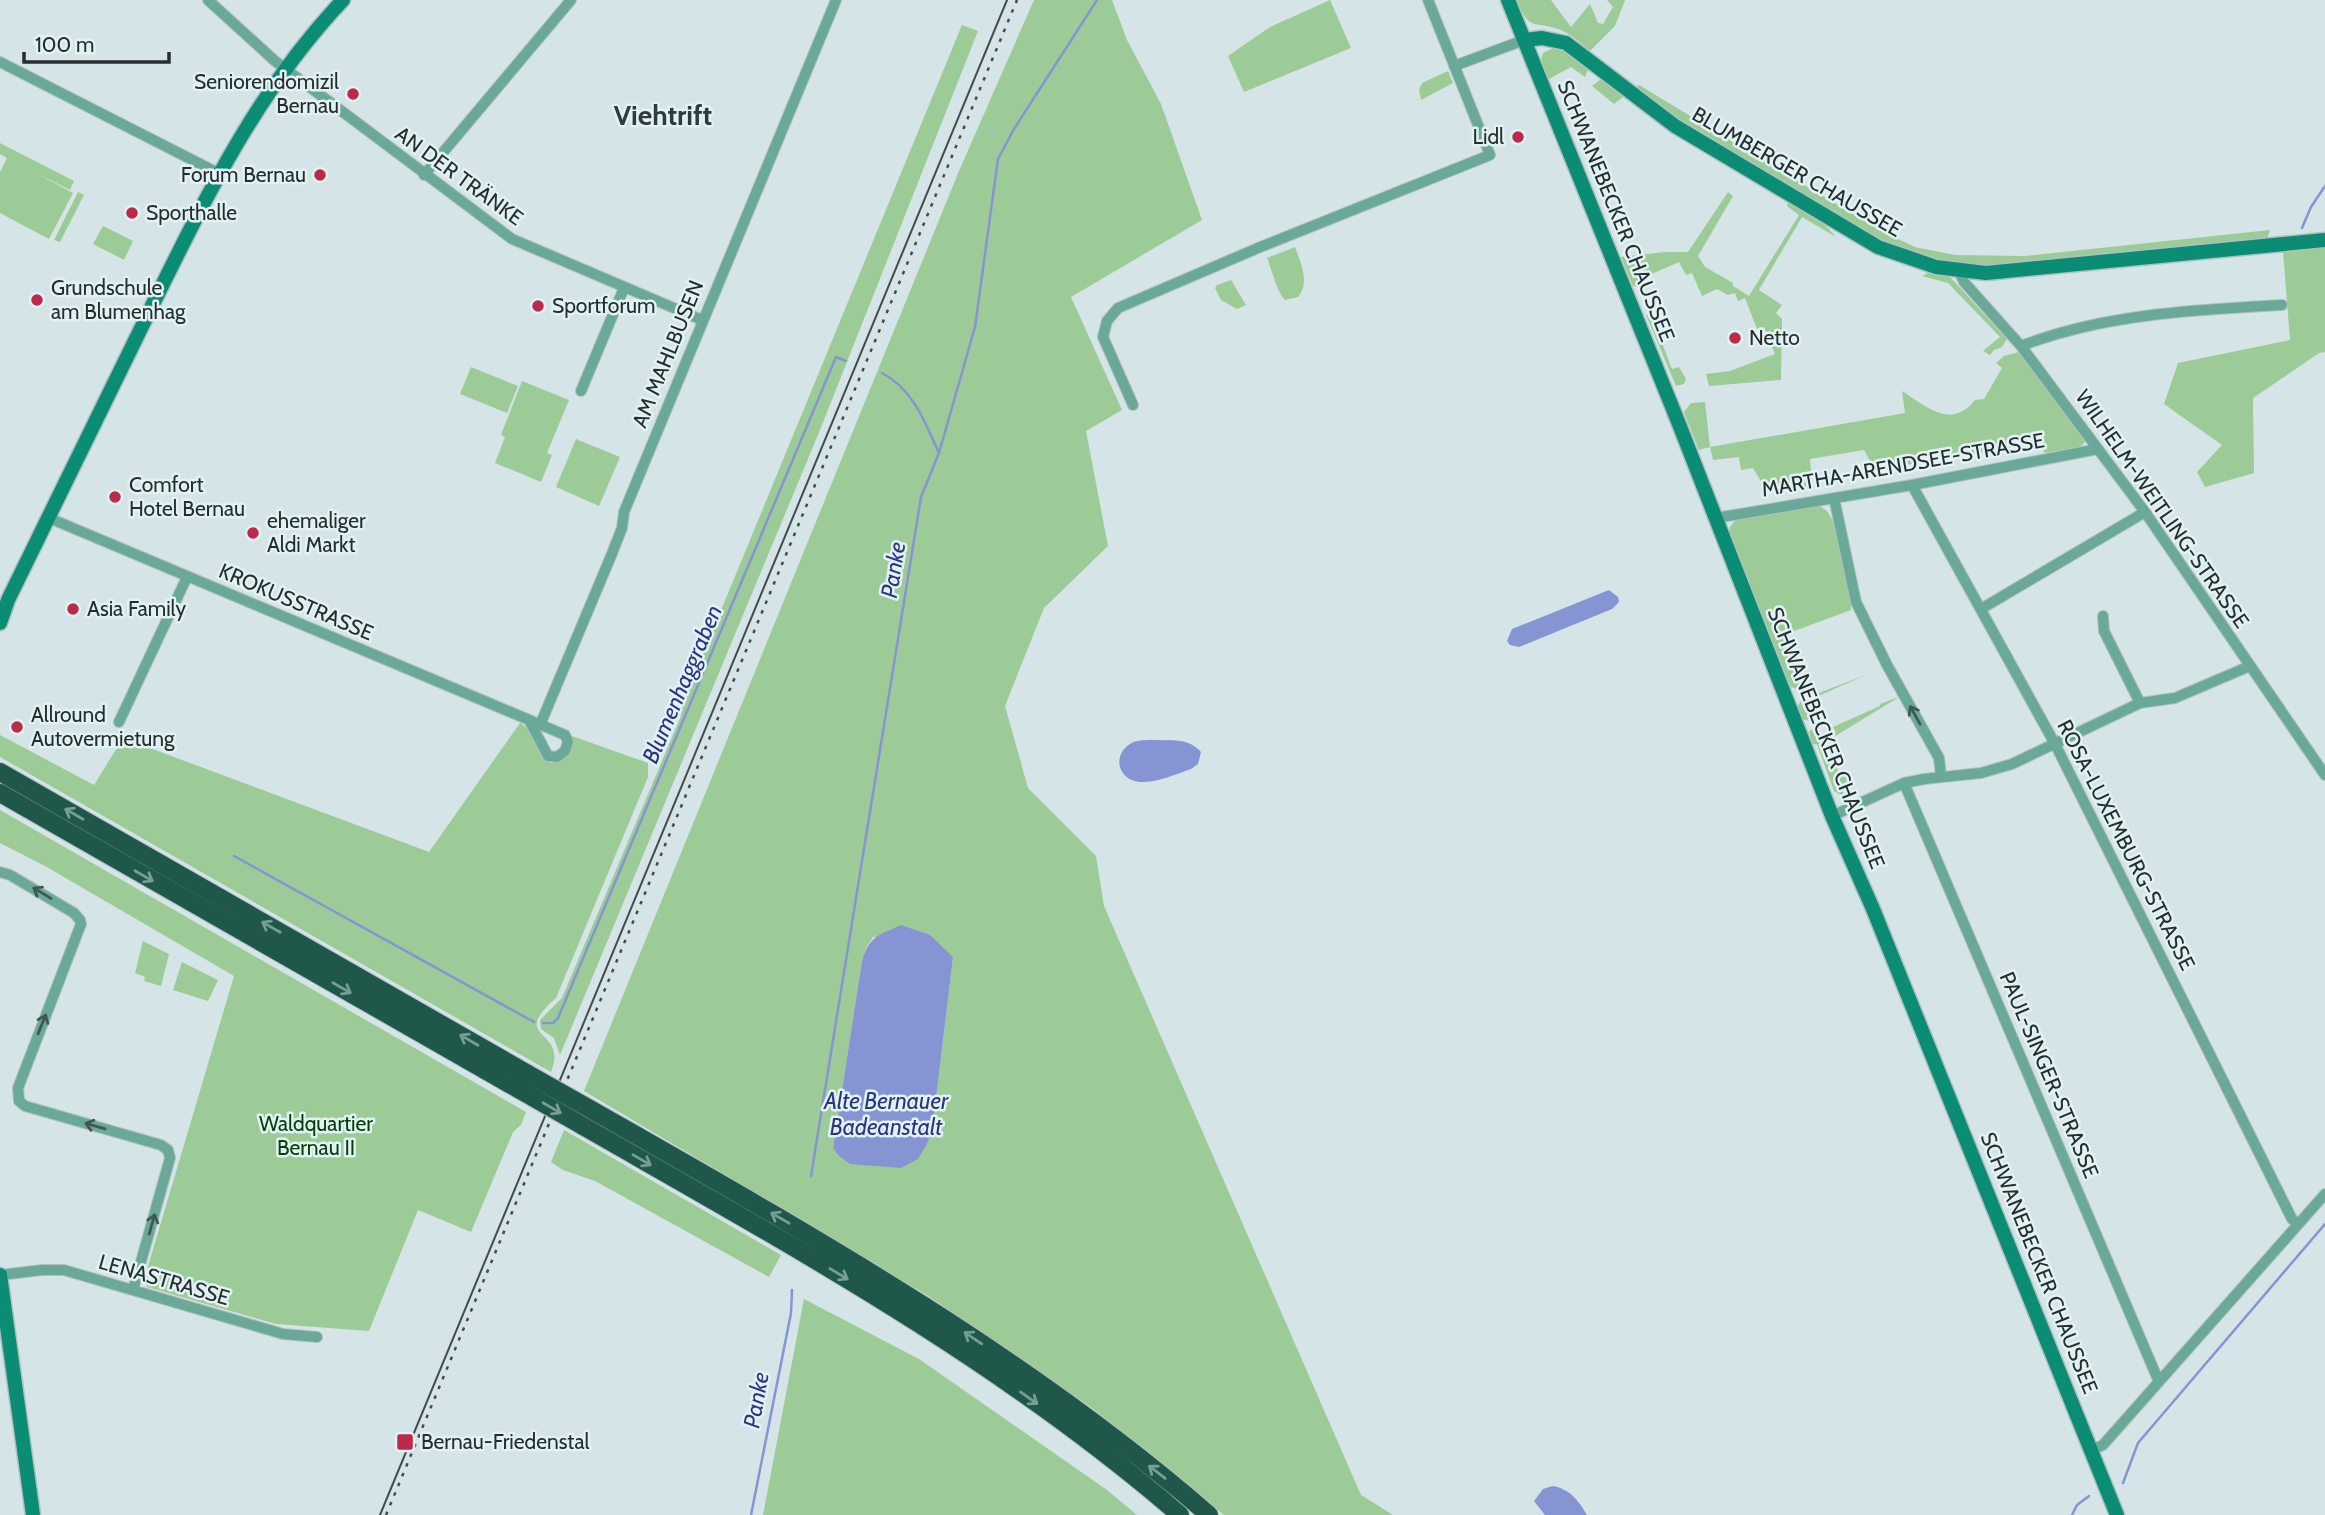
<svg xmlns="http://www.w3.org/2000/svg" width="2325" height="1515" viewBox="0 0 2325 1515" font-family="Cabin,sans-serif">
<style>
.green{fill:#9ccb97;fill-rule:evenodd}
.water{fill:#8794d4}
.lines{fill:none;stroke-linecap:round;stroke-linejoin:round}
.stream{stroke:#8794d4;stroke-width:2.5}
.minor-casing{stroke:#b1bfc2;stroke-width:12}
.secondary-casing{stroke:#b1bfc2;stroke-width:17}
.motorway-casing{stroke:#b1bfc2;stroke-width:20}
.minor{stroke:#6aa998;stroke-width:10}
.secondary{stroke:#0b8c75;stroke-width:14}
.motorway{stroke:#1f574a;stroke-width:18}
.tram{stroke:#444b4d;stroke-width:2}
.rail{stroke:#444b4d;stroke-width:2.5;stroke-dasharray:3.5 7;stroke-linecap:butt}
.motorway-bridge-casing{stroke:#b1bfc2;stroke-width:20;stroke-linecap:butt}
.motorway-bridge{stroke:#1f574a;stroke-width:18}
.oneway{stroke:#3e5853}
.oneway2{stroke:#769d96}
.poi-dot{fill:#bb2a4a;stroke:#e1f2f4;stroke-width:2.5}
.labels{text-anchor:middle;stroke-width:5;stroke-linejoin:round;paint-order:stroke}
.poi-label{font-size:21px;fill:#272d2e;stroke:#e1f2f4;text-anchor:start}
.street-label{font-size:21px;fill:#272d2e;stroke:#e1f2f4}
.park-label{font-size:21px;fill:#073e06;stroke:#e1f2f4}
.water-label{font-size:23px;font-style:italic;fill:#2e347f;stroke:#e1f2f4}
.district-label{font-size:28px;font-weight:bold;fill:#2f3c3e;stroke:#e1f2f4}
</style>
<rect width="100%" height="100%" fill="#d4e4e7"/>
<path class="green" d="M1034 0H1112L1127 40 1161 104 1202 220 1071 297 1122 410 1086 431 1108 546 1044 608 1005 706 1028 788 1096 856 1104 906 1361 1495 1393 1515H1224L1092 1408 928 1296 584 1091 959 171ZM873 937 953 957 933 1124 928 1142 833 1148 862 961 866 948Z
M1330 0 1351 48 1244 92 1228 56 1270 27Z
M1516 0H1551L1571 27 1590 4 1598 23 1603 24 1613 7 1607 0H1625L1615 26 1590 51C1580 42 1571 34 1558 29 1531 20 1531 32 1516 0Z
M962 25 978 31 820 430 560 1055 554 1038 541 1029 540 1020 562 998 681 716 680 710Z
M1554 48 1572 54 1589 67 1585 77 1571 67 1547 80 1541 60 1543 53Z
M1448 71 1453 83 1421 100 1419 90 1422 83Z
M1601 79 1623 97 1614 104 1592 86Z
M1639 85 1879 230 1915 247 1955 255 2025 256 2270 230 2267 239 1992 266 1965 265 1928 259 1887 243 1825 210 1826 207 1798 191 1796 194 1690 130 1633 90Z
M0 143 74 181 70 190 32 171 73 193 49 239 0 213V172L7 158 0 154Z
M78 192 84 195 60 242 54 240Z
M1728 192 1733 196 1698 256 1705 267 1733 283V286L1749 296 1799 215 1787 206 1788 202 1825 225 1836 237 1802 217 1759 290 1782 305 1776 313 1782 319 1781 380 1709 386 1706 374 1730 371 1775 354 1764 327 1757 329 1745 298 1738 301 1735 293 1728 295 1717 289 1702 296 1692 273 1686 275 1679 262 1645 277 1647 284 1639 287 1633 286 1621 257 1665 252H1688Z
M103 226 133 241 124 260 93 244Z
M1295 247C1301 263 1310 283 1298 297L1285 300C1277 292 1272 270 1267 258Z
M2325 248V352L2319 353 2253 398 2254 473 2205 487 2197 472 2222 445 2164 404 2178 363 2290 340 2283 251Z
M1930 272 1950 277 2007 339 2002 347 1994 350 1990 355 1983 351 2000 337 1948 283 1922 276Z
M1231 280 1246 305 1237 309 1221 300 1215 288 1217 285Z
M1657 310 1658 313 1652 317 1672 369 1679 367 1686 379 1684 384 1676 386 1646 315Z
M2019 352 2024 353 2086 441 2080 447 2045 453 2039 443 1875 470 1864 450 1810 459 1812 489 1766 490 1753 468 1741 470 1739 457 1713 460 1710 447 1699 450 1684 412 1691 403 1705 402 1710 447 1905 413 1902 391C1927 407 1951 430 1975 400L1984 399 2002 368 1996 363 2004 356Z
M471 367 518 386 507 413 460 394Z
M522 381 569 400 547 453 552 455 541 482 495 463 505 437 501 435Z
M576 439 620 457 599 506 556 487Z
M1817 504 1827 511 1833 521 1851 603V610L1786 634 1803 682 1811 680 1812 683 1797 689 1788 686 1729 538 1730 527 1737 518Z
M1868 674 1807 701 1814 718 1809 721 1802 719 1797 708 1801 700Z
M1899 697 1824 743 1841 777 1845 775 1849 781 1840 786 1846 798 1834 791 1817 744H1812L1809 731 1818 728 1823 739 1836 732 1833 727 1880 706V704Z
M520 723C534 729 534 753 550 763 565 760 573 751 572 736L648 763V777L556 998C507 1041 569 1027 551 1072L0 757V735L94 785 123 738 429 852Z
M0 810 526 1112 521 1125 513 1132 471 1232 418 1210 369 1331 276 1324 147 1287 144 1280 234 976 45 866 0 843Z
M143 941 169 954 161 986 144 981 145 977 135 973Z
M182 962 218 980 208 1001 173 990Z
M564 1130 781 1255 769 1277 595 1181 563 1170 551 1162Z
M804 1299 919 1359 1107 1490 1137 1515H763Z"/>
<path class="water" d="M1609 590 1618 597 1619 602 1612 609 1519 647 1510 645 1507 641 1512 629Z
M1168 740C1182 741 1191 741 1201 752L1198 764 1191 769C1176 774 1159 782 1142 782 1119 782 1111 756 1130 744 1139 738 1157 741 1168 740Z
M901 925 930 935 953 957 933 1124 928 1142 918 1159 901 1168 850 1164 839 1156 833 1148 862 961C869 936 879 935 901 925Z
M1552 1486C1569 1488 1579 1501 1587 1515H1545L1534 1501 1543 1489Z"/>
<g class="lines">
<path class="stream" d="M2302 228 2311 207 2325 186
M882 373C912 388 925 422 938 451
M234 856 534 1022
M543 1023H553L558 1018 836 357 846 361
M811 1176 921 497 939 453 975 327 998 159 1014 129 1097 0
M2123 1483 2138 1443 2325 1224
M751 1515 791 1313 792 1290
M2072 1515 2077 1505 2089 1496"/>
<g class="minor-casing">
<path id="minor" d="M208 0 275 61 512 239 702 320
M0 62 218 173
M1454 66 1524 40
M424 175 571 0
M1959 271 1964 282 2021 346 2145 512 2325 775
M2021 346C2104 314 2194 310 2282 305
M581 391 624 288
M1133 405 1103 337 1107 321 1118 308 1258 248 1490 155 1428 0
M1912 485 2055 744 2292 1219 2298 1224
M1834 498 1856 602 1887 665 1939 758 1941 777
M49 518 565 735 568 742 565 751 557 757 548 756 529 720
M1716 518 1912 485 2098 449
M1981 609 2145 512
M2103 616 2104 631 2140 703
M119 722 187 577
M540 725 611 556 622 528 624 512 836 0
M1904 783 2159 1382
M1832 816 1904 783 1924 779 1981 773 2012 764 2140 703 2175 698 2250 666
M0 872 10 875 74 913 80 920 81 924 18 1088 19 1101 25 1106 161 1145 168 1150 170 1158 133 1290
M0 1275 42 1270H64L283 1334 317 1337
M2092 1450 2103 1445 2325 1194"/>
</g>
<g class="secondary-casing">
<path id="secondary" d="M1508 0 1679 424 1832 816 1873 909 2117 1515
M1524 40 1542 38 1566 43 1675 126 1878 247 1936 267 1986 273 2325 240
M0 623 8 600C55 505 101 409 148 314 204 201 255 93 343 0
M0 1275 33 1515"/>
</g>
<g class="motorway-casing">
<path id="motorway" d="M0 772 528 1074
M0 793 520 1090
M590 1109C804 1231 1023 1353 1209 1515
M583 1126C789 1244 1000 1359 1180 1515"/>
</g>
<use href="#minor" class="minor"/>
<use href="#secondary" class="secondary"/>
<use href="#motorway" class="motorway"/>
<path class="tram" d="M380 1515 1007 0"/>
<path class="rail" d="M386 1515 1017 0"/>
<g class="motorway-bridge-casing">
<path id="motorway-bridge" d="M528 1074 590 1109
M520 1090 583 1126"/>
</g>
<use href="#motorway-bridge" class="motorway-bridge"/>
</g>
<defs><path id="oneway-shaft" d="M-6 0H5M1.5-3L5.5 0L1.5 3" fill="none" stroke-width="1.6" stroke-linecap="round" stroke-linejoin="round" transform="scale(1.75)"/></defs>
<g class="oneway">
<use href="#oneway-shaft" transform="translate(1915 715) rotate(-119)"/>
<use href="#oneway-shaft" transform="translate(42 893) rotate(-149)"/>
<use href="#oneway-shaft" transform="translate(42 1024) rotate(-68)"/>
<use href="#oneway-shaft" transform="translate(95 1126) rotate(-164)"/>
<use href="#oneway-shaft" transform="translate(152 1224) rotate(-74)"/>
</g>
<g class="oneway2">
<use href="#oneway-shaft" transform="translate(74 814) rotate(-150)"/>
<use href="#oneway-shaft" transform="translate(144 876) rotate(30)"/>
<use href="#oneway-shaft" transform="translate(271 927) rotate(-150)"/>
<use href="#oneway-shaft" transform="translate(342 988) rotate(30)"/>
<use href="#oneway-shaft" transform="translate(469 1040) rotate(-150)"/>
<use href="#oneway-shaft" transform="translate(552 1108) rotate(30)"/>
<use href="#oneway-shaft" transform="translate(642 1160) rotate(30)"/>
<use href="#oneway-shaft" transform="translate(780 1218) rotate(-150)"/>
<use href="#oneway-shaft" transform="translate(839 1274) rotate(31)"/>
<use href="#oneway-shaft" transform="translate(973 1338) rotate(-146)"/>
<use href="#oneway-shaft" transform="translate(1029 1398) rotate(35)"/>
<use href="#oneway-shaft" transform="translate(1157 1472) rotate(-142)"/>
</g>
<g class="poi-dot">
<circle cx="353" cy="94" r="7"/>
<circle cx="1518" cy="137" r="7"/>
<circle cx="320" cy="175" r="7"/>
<circle cx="132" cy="213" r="7"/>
<circle cx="37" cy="300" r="7"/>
<circle cx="538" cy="306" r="7"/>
<circle cx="1735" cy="338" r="7"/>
<circle cx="115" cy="497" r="7"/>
<circle cx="253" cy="533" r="7"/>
<circle cx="73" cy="609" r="7"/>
<circle cx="17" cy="727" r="7"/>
<rect x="396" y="1433" width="18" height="18" rx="3.5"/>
</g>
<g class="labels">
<g class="poi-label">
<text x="339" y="89" text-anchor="end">Seniorendomizil<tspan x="339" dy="24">Bernau</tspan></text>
<text x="1504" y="144" text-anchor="end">Lidl</text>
<text x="306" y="182" text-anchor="end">Forum Bernau</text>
<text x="146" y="220">Sporthalle</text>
<text x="51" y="295">Grundschule<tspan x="51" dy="24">am Blumenhag</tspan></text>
<text x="552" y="313">Sportforum</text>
<text x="1749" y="345">Netto</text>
<text x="129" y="492">Comfort<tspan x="129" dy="24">Hotel Bernau</tspan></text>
<text x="267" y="528">ehemaliger<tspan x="267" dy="24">Aldi Markt</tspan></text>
<text x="87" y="616">Asia Family</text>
<text x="31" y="722">Allround<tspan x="31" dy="24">Autovermietung</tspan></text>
<text x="421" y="1449">Bernau-Friedenstal</text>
</g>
<g class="street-label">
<text transform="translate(1797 172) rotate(30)" y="7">BLUMBERGER CHAUSSEE</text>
<text transform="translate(459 176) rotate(36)" y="7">AN DER TRÄNKE</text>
<text transform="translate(1616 211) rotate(68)" y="7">SCHWANEBECKER CHAUSSEE</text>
<text transform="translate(668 354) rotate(-68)" y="7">AM MAHLBUSEN</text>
<text transform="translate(1903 465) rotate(-10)" y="7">MARTHA-ARENDSEE-STRASSE</text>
<text transform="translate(2162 509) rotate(55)" y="7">WILHELM-WEITLING-STRASSE</text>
<text transform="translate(296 602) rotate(23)" y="7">KROKUSSTRASSE</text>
<text transform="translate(1826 738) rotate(68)" y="7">SCHWANEBECKER CHAUSSEE</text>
<text transform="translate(2126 845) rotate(63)" y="7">ROSA-LUXEMBURG-STRASSE</text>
<text transform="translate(2049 1075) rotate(67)" y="7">PAUL-SINGER-STRASSE</text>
<text transform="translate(2039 1263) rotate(68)" y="7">SCHWANEBECKER CHAUSSEE</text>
<text transform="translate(164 1280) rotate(16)" y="7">LENASTRASSE</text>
</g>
<g class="park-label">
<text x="316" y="1131">Waldquartier<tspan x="316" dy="24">Bernau II</tspan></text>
</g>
<g class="water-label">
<text transform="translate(893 570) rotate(-81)" y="8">Panke</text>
<text transform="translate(682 684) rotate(-67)" y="8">Blumenhaggraben</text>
<text x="886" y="1109">Alte Bernauer<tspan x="886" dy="26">Badeanstalt</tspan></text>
<text transform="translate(756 1400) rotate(-80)" y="8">Panke</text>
</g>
<g class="district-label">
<text x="663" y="125">Viehtrift</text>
</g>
</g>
<path d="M24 52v10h145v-10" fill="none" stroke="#272d2e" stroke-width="3.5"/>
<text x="35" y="52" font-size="21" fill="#272d2e" stroke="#e1f2f4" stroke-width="5" paint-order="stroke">100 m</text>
</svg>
